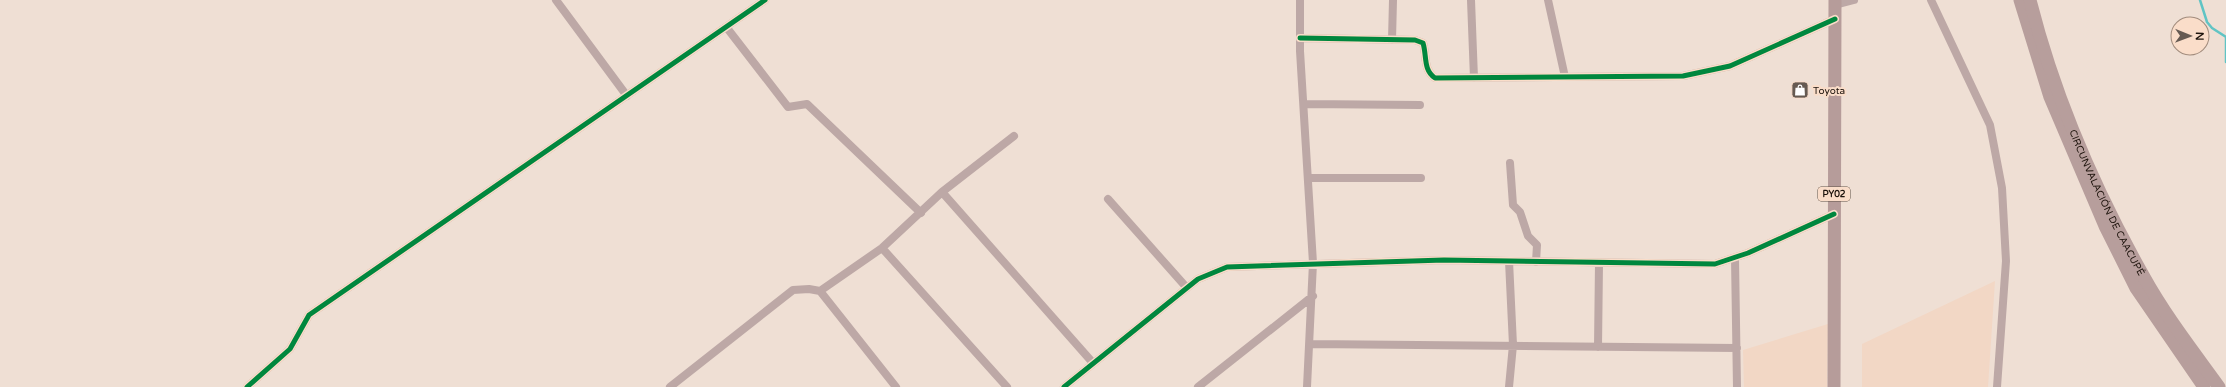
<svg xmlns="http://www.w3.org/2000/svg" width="2226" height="387" viewBox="0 0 2226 387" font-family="'Varela Round',sans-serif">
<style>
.built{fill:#f2d7c5}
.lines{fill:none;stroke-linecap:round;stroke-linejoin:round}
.stream{stroke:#60c4c4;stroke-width:2.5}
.minor{stroke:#bda8a6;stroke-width:8}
.primary{stroke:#b69c9a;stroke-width:13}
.trunk{stroke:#b79e9c;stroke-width:13}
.cycleway-casing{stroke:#faddc9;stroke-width:8}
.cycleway{stroke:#00873e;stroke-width:5}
.labels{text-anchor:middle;stroke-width:4;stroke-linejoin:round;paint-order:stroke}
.shield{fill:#faddc9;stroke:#5f5045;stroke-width:1}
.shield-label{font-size:9px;font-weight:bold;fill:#1d130c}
.poi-label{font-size:10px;fill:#1d130c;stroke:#faddc9;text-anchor:start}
.street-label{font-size:10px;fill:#1d130c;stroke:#faddc9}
</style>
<rect width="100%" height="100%" fill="#efdfd4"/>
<path class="built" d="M1995 281 1988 387H1862V344Z
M1828 324 1827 387H1744L1743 350Z"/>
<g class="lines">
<path class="stream" d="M2200 0 2207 22 2212 28 2226 37
M2226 38V62"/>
<path class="minor" d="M556 0 627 96
M1300 0V51L1313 263 1307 387
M1471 0 1474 78
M1548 0 1565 77
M1931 0 1990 125 2002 188 2006 261 1997 387
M1835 5 1854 0
M727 28 788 107 807 104 921 213
M1300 38 1415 40 1423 43C1427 56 1423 70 1435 78L1683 76 1730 66 1835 19
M1392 40 1393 0
M1305 104 1420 105
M1510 163 1513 205 1520 212 1528 236 1537 245 1536 262
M1309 178H1421
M942 192 1093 363
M1108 199 1187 288
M882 248 1007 387
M1735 258 1737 387
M1509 261 1513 345 1509 387
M820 291 896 387
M1310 344 1737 348
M1598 347 1599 263
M247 387 290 349 309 315 765 0
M670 387 793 290 809 289 820 291 882 248 942 192 1014 136
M1064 387 1198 279 1227 267 1444 260 1715 264 1748 253 1834 214
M1198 387 1313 296"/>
<path class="primary" d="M1834 387 1835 0"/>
<g class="trunk">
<path d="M2020 0 2050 97 2105 226 2136 288 2204 387"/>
<path id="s1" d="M2030 0C2054 95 2096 192 2144 277 2165 315 2193 351 2219 387"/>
</g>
<g class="cycleway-casing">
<path id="cycleway" d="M1300 38 1415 40 1423 43C1427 56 1423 70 1435 78L1683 76 1730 66 1835 19
M247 387 290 349 309 315 765 0
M1064 387 1198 279 1227 267 1444 260 1715 264 1748 253 1834 214"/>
</g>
<use href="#cycleway" class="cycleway"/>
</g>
<defs>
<g id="shop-square" transform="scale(0.9)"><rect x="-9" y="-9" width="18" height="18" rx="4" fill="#665a52" stroke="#faddc9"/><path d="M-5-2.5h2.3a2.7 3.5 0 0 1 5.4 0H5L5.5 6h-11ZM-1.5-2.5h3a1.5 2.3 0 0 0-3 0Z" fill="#fff"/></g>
</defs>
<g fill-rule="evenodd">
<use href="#shop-square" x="1800" y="90"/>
</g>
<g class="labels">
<rect class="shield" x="1818" y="187" width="32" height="14" rx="3"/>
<g class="shield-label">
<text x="1834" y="197">PY02</text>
</g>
<g class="poi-label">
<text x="1813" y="94">Toyota</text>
</g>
<g class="street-label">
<text dy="4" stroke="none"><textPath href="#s1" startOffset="217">CIRCUNVALACIÓN DE CAACUPÉ</textPath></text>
</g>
</g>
<g transform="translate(2190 36) rotate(91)"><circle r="19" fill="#faddc9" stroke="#a28c7d"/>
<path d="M0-3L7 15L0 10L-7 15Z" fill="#665a52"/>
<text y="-6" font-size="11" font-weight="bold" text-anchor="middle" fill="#1d130c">N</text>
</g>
</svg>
